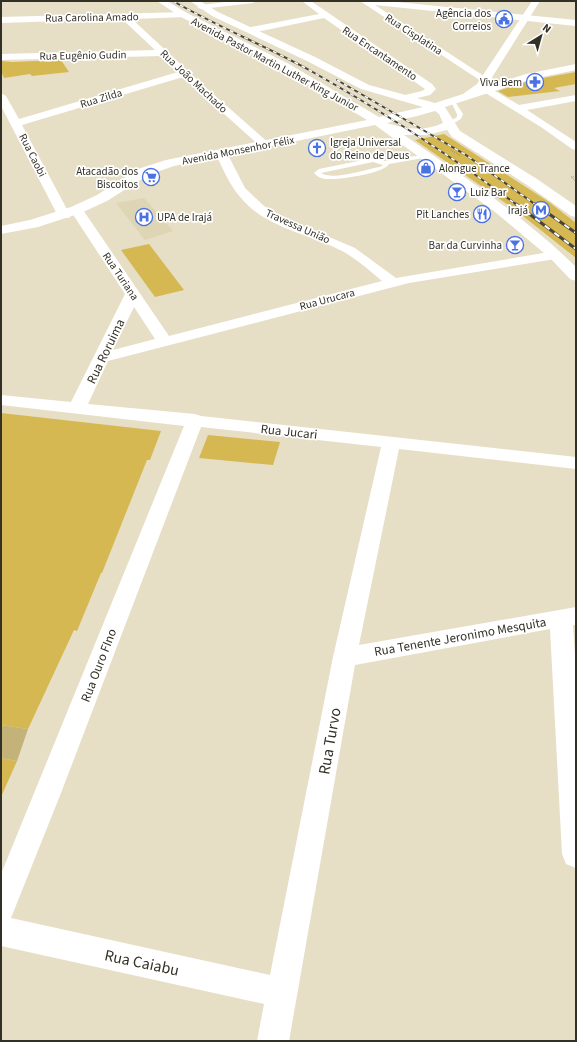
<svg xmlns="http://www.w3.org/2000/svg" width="577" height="1042" viewBox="0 0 577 1042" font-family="'Source Sans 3',sans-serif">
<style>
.built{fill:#ded5b4}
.green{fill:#c4b379}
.building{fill:#d5b851}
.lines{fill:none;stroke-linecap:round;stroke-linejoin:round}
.path{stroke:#847f6e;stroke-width:1.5;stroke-dasharray:0.5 1.5;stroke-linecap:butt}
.lane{fill:#fff;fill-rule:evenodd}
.street{fill:#fff;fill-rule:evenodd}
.primary{fill:#fff;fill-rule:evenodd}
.rail-far1-casing{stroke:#484439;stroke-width:2}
.rail-casing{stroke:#484439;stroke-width:3}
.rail-far1{stroke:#fff;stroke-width:1.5;stroke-dasharray:4;stroke-linecap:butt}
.rail{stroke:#fff;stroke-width:2;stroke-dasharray:6;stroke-linecap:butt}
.labels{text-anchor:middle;stroke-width:3.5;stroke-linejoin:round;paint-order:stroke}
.far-poi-label{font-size:11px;fill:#333026;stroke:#fff;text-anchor:end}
.far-street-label{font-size:11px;fill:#333026;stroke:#fff}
.street-label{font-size:13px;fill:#333026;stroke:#fff}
.near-street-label{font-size:16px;fill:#333026;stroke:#fff}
</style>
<rect width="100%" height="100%" fill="#e6dec5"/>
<path class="built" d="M144 198 173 231 145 240 116 203Z"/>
<path class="green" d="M1 725 28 729 17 761 1 758Z"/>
<path class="building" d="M61 60 69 72 32 76 30 74 4 78 1 71V61L12 62Z
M576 72V84L554 88 560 91 508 97 498 91 532 80Z
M444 134 549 202 576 223V258L514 209 415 140Z
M149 244 184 290 155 297 121 250Z
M1 413 161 431 150 460H147L102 573H101L77 631 74 630 28 729 1 725Z
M208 435 280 442 273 465 199 458Z
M1 758 17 761 1 797Z"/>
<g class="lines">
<path class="path" d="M451 150 461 156
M576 176 571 177 576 181"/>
<path class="lane" d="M450 100H454L463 114 461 119 449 126 446 124 447 123 457 117V114Z
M427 154 429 155V157L389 164C385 173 339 180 328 179 322 179 318 177 314 173L319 169 373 158 385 161ZM373 162 383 165 380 167C366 169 333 181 321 173Z"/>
<path class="street" d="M232 1H257L253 3 201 9 197 7 201 5Z
M302 1H311L432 84 436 89 430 95 405 101 401 100 400 98 401 96 422 91 425 89 324 18 251 33 247 30 251 27 319 14Z
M360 1H387L576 20V26L375 5 487 78 489 80 484 83Z
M184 12 188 15 187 17 132 19 203 85 271 145 269 147H261L183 77 22 125 70 215 69 218H59L1 106V93L6 96 19 119 178 72 161 56 1 60V54L155 50 122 19 1 23V17Z
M488 87 519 105 576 95V101L527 110 576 142V150L572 149 541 127 484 92 483 90 484 88Z
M221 150 225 151 227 153 245 188 264 206 287 219 355 248 396 278 555 251 560 252 562 255 560 258 555 259 409 283 108 361 88 404 195 414 201 416 576 457V469L399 449 359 645 576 607V625H573L576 670V868L566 864 562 854 550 629 355 665 289 1041H257L264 1004 1 946V874L184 426 1 405V395L71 402 125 294 70 210 71 207H81L169 336 382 281C369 270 356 258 340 250 307 233 266 228 241 198 229 185 223 168 215 153L217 151ZM134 307 155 339 113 350ZM201 427 381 447 333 657 270 975 11 918 61 793Z"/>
<path class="primary" d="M157 1H167L187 13 289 64 379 117 423 107 361 89 307 61 212 16 190 1H200L218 12 315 57 369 85 435 103 463 94 477 84 532 1H540L486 87 526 74 576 64V70L532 79 445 107 460 131 537 179 576 206V217L571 216 527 185 452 137 447 130 427 135H404C463 176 524 216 576 267V281L570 279 550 258 495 212 375 125 174 166 148 175 107 201 81 213 38 227 1 234V226L30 220 71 207 97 195 138 169 166 160 367 120 281 68 181 17ZM435 111 439 114 443 123C425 132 405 129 387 123L417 116Z"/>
<g class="rail-far1-casing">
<path id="rail-far1" d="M173 1C218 27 266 46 311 71 382 111 451 156 517 205
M337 80 466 155 536 205"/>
</g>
<g class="rail-casing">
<path id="rail" d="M516 204 576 249
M535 204 576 233"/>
</g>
<use href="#rail-far1" class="rail-far1"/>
<use href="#rail" class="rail"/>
</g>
<defs>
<g id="civic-ring" transform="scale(0.9)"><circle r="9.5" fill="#fff" stroke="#4a72e5" stroke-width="1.5"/><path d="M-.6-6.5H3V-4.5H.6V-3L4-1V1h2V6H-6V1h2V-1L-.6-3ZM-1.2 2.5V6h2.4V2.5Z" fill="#4a72e5"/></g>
<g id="pharmacy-ring" transform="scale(0.9)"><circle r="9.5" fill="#fff" stroke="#4a72e5" stroke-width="1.5"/><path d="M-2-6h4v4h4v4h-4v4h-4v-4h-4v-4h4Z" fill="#4a72e5"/></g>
<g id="church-ring" transform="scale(0.9)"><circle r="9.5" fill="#fff" stroke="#4a72e5" stroke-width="1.5"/><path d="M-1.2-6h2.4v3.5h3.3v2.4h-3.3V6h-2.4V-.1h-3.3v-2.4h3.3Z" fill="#4a72e5"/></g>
<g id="shop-ring" transform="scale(0.9)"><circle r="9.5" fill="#fff" stroke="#4a72e5" stroke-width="1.5"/><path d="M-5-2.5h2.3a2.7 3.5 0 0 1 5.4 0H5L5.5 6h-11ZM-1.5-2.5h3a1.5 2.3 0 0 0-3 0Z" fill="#4a72e5"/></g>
<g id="supermarket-ring" transform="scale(0.9)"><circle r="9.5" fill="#fff" stroke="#4a72e5" stroke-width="1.5"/><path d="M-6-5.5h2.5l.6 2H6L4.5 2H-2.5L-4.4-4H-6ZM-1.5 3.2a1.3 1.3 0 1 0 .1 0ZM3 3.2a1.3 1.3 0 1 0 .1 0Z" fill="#4a72e5"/></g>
<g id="bar-ring" transform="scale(0.9)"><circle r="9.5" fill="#fff" stroke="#4a72e5" stroke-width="1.5"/><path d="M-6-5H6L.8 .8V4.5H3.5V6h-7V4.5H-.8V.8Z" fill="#4a72e5"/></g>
<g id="metro-ring" transform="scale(0.9)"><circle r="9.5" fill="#fff" stroke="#4a72e5" stroke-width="1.5"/><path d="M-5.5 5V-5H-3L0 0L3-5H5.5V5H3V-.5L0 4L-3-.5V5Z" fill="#4a72e5"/></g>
<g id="restaurant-ring" transform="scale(0.9)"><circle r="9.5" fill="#fff" stroke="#4a72e5" stroke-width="1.5"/><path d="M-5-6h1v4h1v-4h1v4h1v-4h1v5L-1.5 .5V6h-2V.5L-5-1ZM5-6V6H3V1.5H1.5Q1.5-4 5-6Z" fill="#4a72e5"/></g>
<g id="hospital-ring" transform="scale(0.9)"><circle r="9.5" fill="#fff" stroke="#4a72e5" stroke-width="1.5"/><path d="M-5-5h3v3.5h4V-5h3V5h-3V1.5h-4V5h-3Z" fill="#4a72e5"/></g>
</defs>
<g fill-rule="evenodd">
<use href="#civic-ring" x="504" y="19"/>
<use href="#pharmacy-ring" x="535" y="82"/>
<use href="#church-ring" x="317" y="148"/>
<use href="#shop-ring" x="426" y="168"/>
<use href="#supermarket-ring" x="151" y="177"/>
<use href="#bar-ring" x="457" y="192"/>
<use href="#metro-ring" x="541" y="210"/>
<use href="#restaurant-ring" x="482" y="214"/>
<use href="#hospital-ring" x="144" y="217"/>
<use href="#bar-ring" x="515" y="245"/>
</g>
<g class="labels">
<g class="far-poi-label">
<text x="491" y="17">Agência dos<tspan x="491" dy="13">Correios</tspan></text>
<text x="522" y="86">Viva Bem</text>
<text x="330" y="146" text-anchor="start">Igreja Universal<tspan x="330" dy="13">do Reino de Deus</tspan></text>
<text x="439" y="172" text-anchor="start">Alongue Trance</text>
<text x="138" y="175">Atacadão dos<tspan x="138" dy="13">Biscoitos</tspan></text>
<text x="470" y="196" text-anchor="start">Luiz Bar</text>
<text x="528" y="214">Irajá</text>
<text x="469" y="218">Pit Lanches</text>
<text x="157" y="221" text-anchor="start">UPA de Irajá</text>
<text x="502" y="249">Bar da Curvinha</text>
</g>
<g class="far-street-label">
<text transform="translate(92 17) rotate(-1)" y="4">Rua Carolina Amado</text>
<text transform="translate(414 34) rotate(33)" y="4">Rua Cisplatina</text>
<text transform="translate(380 53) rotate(34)" y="4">Rua Encantamento</text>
<text transform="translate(83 55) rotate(-1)" y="4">Rua Eugênio Gudin</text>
<text transform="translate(275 64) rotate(28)" y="4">Avenida Pastor Martin Luther King Junior</text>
<text transform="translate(194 81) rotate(43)" y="4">Rua João Machado</text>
<text transform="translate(101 98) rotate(-17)" y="4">Rua Zilda</text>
<text transform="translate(238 150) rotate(-11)" y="4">Avenida Monsenhor Félix</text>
<text transform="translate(33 155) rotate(63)" y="4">Rua Caobi</text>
<text transform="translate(298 226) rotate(24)" y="4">Travessa União</text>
<text transform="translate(121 276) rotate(56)" y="4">Rua Turiana</text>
<text transform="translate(327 299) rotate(-15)" y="4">Rua Urucara</text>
</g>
<g class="street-label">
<text transform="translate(105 351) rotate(-64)" y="5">Rua Roruima</text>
<text transform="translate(289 431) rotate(6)" y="5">Rua Jucari</text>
<text transform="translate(460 636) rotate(-10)" y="5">Rua Tenente Jeronimo Mesquita</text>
<text transform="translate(98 665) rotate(-69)" y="5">Rua Ouro FIno</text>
</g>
<g class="near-street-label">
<text transform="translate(329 741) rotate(-80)" y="6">Rua Turvo</text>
<text transform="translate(142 962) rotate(12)" y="6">Rua Caiabu</text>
</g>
</g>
<rect width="577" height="1042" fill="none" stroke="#333026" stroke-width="4"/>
<g transform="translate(541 36) rotate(37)" stroke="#ffffff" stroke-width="3" paint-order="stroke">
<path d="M0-3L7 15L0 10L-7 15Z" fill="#333026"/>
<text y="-6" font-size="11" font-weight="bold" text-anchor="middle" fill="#333026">N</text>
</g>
</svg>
